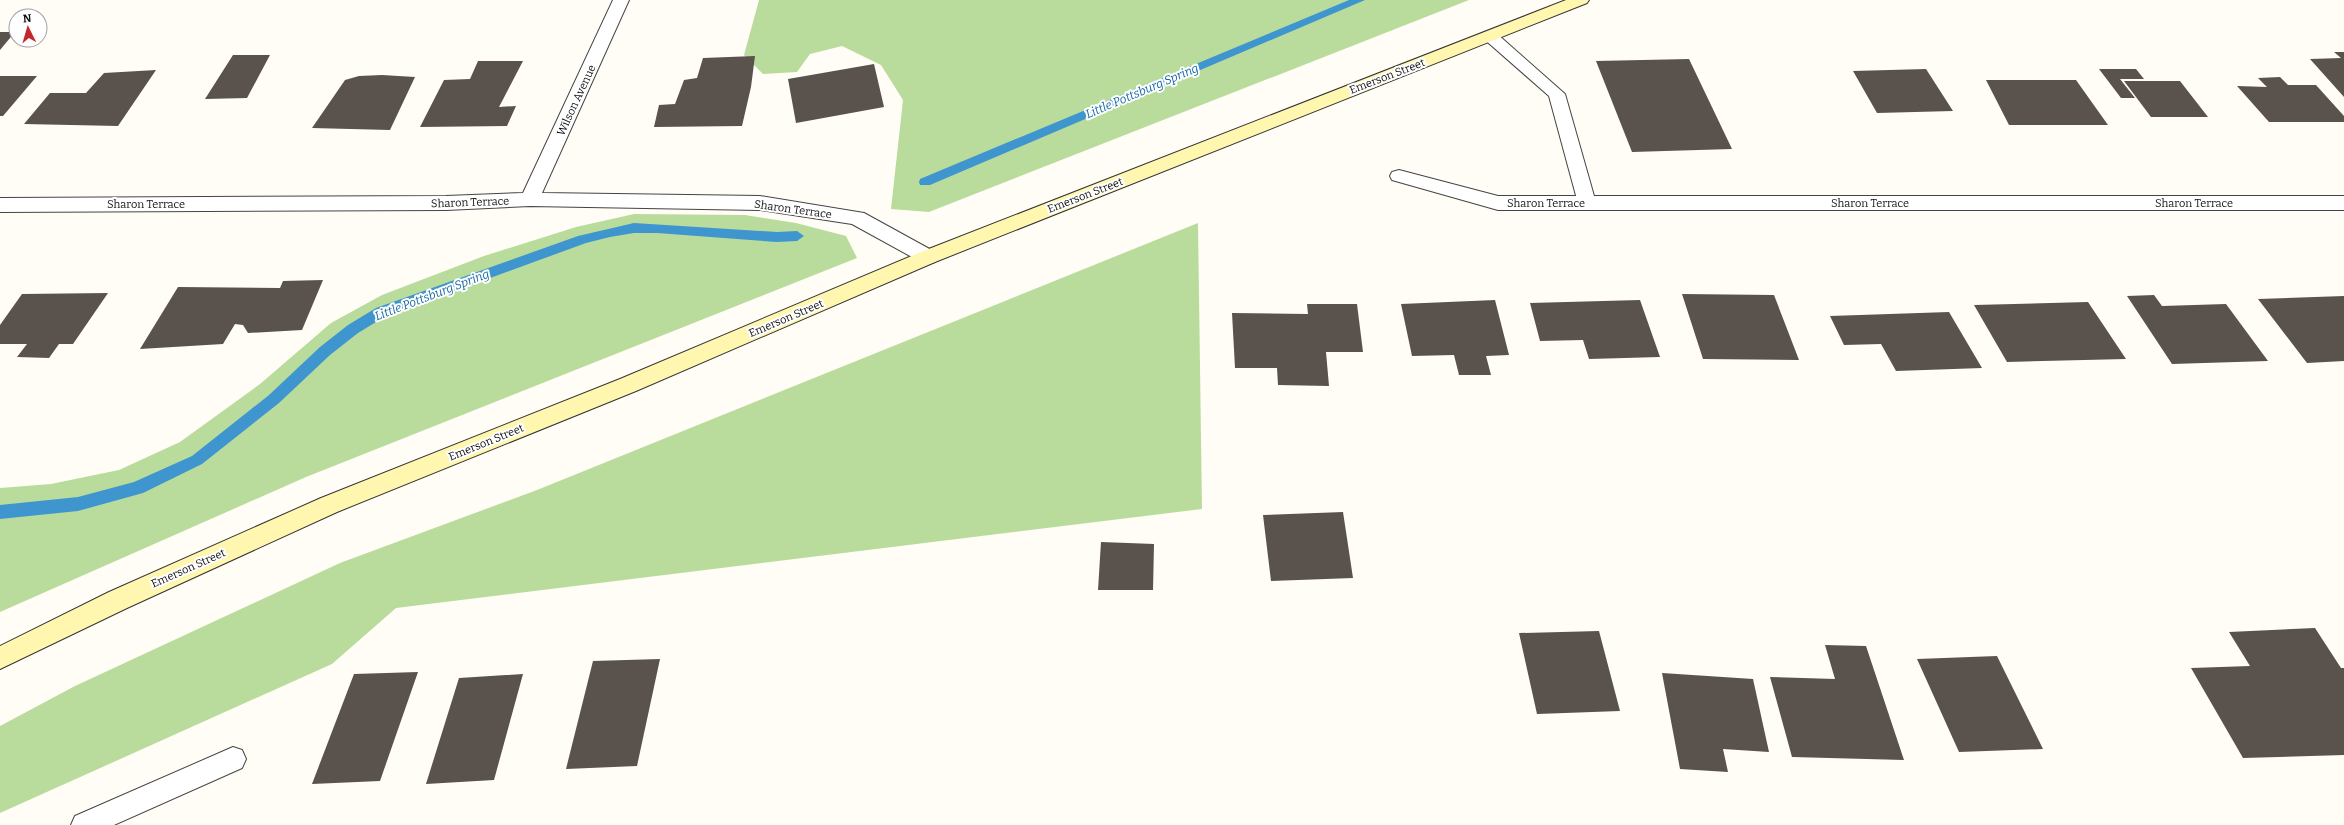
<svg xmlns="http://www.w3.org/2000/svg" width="2344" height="825" viewBox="0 0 2344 825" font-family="Bitter,serif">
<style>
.forest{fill:#b9dc9c}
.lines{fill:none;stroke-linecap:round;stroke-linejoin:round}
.stream{fill:#3f96cf;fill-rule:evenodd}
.building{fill:#5a524d}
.service-casing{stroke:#444;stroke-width:2}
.minor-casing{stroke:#444;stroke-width:2}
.secondary-casing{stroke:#333;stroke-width:2}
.service{fill:#fff;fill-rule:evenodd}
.minor{fill:#fff;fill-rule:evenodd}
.secondary{fill:#fff6b0;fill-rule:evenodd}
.labels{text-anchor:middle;stroke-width:4;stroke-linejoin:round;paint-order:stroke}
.street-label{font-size:11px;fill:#111;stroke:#fff}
.water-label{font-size:12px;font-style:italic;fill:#1768a6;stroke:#fff}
</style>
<rect width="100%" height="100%" fill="#fffdf5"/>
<path class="forest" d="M759 0H1469L929 212 891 209 903 100 881 65 842 46 810 54 797 72 763 74 744 55Z
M634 214 745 215 796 223 846 236 857 258 306 477 0 612V488L51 484 119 470 180 442 260 384 331 323 382 295 484 256 576 227Z
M1198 223 1202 509 396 608 332 664 0 813V726L75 686 340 563 537 490Z"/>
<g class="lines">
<path class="stream" d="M1349 0H1365L930 185H920L919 182 920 179Z
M634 223 777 232 797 231 804 236 797 241 777 242 657 233H634L610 237 586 243 386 316 358 333 330 355 279 403 202 464 143 493 78 511 0 519V505L78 497 134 482 192 456 269 395 320 347 348 325 376 308 578 236Z"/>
</g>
<path class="building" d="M0 32H15L0 50Z
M2334 52H2344V97L2310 59 2341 58Z
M233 55H270L247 98 205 99Z
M755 56 751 87 742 126 654 127 659 105 675 104 684 80 697 78 703 58Z
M1689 59 1732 149 1632 152 1596 61Z
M478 61H523L499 107 516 106 507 126 420 127 444 80 470 79Z
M874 64 884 107 796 123 788 79Z
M1926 69 1953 111 1877 113 1853 71Z
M2099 69H2136L2144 79H2120L2135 98H2121Z
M156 70 118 126 24 124 50 93H86L104 73Z
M382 75 415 77 390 130 312 128 345 80 359 76Z
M0 76H37L3 116H0Z
M2280 77 2288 85H2316L2344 116V122H2269L2237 86 2267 87 2258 78Z
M1986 80H2076L2108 125H2009Z
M2124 81H2180L2208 117H2151Z
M323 280 302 330 248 333 243 325 235 324 223 344 140 349 178 287 280 288 283 281Z
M108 293 73 344H59L49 358 17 357 27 344H0V325L22 294Z
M1682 294 1774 295 1799 360 1703 359Z
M2154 295 2162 306 2226 304 2268 361 2172 364 2127 296Z
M2344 296V361L2307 363 2258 299Z
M1495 300 1509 355 1486 356 1491 375H1459L1454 355 1412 356 1401 304Z
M1640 300 1660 357 1589 359 1583 340 1540 341 1530 303Z
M2088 302 2126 359 2007 362 1974 305Z
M1307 304H1357L1363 352H1326L1329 386 1278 385 1277 368H1235L1232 313 1308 314Z
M1949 312 1982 368 1896 371 1881 344 1844 345 1830 316Z
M1343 512 1353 578 1271 581 1263 515Z
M1101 542 1154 544 1153 590H1098Z
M2315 628 2341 668H2344V755L2243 758 2191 668 2250 666 2229 632Z
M1599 631 1620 711 1537 714 1519 633Z
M1825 645 1866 646 1904 760 1792 757 1770 677 1835 679Z
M1997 656 2043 749 1959 752 1917 659Z
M660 659 637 766 566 769 593 661Z
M418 672 380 781 312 784 354 674Z
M1662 673 1753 679 1769 752 1723 749 1728 772 1680 769Z
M523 674 494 780 426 784 459 678Z"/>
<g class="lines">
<g class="service-casing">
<path id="service" d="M1490 31 1496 33 1565 94 1596 203 1593 207 1587 209 1581 207 1578 203 1549 96 1484 39 1482 36 1484 33Z
M233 747 242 750 246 759 242 768 114 825H71L75 816Z"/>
</g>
<g class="minor-casing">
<path id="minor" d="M613 0H629L542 193 760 196 864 213 935 252 938 257 935 262 928 264 921 262 852 224 760 210 530 206 446 210 0 212V198L446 196 523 193Z
M1399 170 1498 196H2344V210H1498L1392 180 1390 176 1392 172Z"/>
</g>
<g class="secondary-casing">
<path id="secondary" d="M1566 0H1589L1587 3 935 262 636 391 337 512 127 608 0 669V646L109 592 321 498 620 379 921 252Z"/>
</g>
<use href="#service" class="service"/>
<use href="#minor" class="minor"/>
<use href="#secondary" class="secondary"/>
</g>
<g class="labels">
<g class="street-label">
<text transform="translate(1387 76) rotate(-21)" y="4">Emerson Street</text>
<text transform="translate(576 100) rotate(-65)" y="4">Wilson Avenue</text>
<text transform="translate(1085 195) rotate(-21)" y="4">Emerson Street</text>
<text transform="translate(470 202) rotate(-2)" y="4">Sharon Terrace</text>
<text x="1546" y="207">Sharon Terrace</text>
<text x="1870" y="207">Sharon Terrace</text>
<text x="2194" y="207">Sharon Terrace</text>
<text x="146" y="208">Sharon Terrace</text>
<text transform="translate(793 209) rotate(8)" y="4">Sharon Terrace</text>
<text transform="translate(786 318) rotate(-23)" y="4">Emerson Street</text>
<text transform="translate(486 442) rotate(-22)" y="4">Emerson Street</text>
<text transform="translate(188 568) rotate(-24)" y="4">Emerson Street</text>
</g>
<g class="water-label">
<text transform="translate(1142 91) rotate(-23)" y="4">Little Pottsburg Spring</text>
<text transform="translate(432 295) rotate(-21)" y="4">Little Pottsburg Spring</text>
</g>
</g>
<g transform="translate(28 28) rotate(355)"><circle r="19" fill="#ffffff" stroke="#a0a0a0"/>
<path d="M0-3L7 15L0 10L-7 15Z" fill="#c4262e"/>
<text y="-6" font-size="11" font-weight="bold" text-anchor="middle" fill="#111111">N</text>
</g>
</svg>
